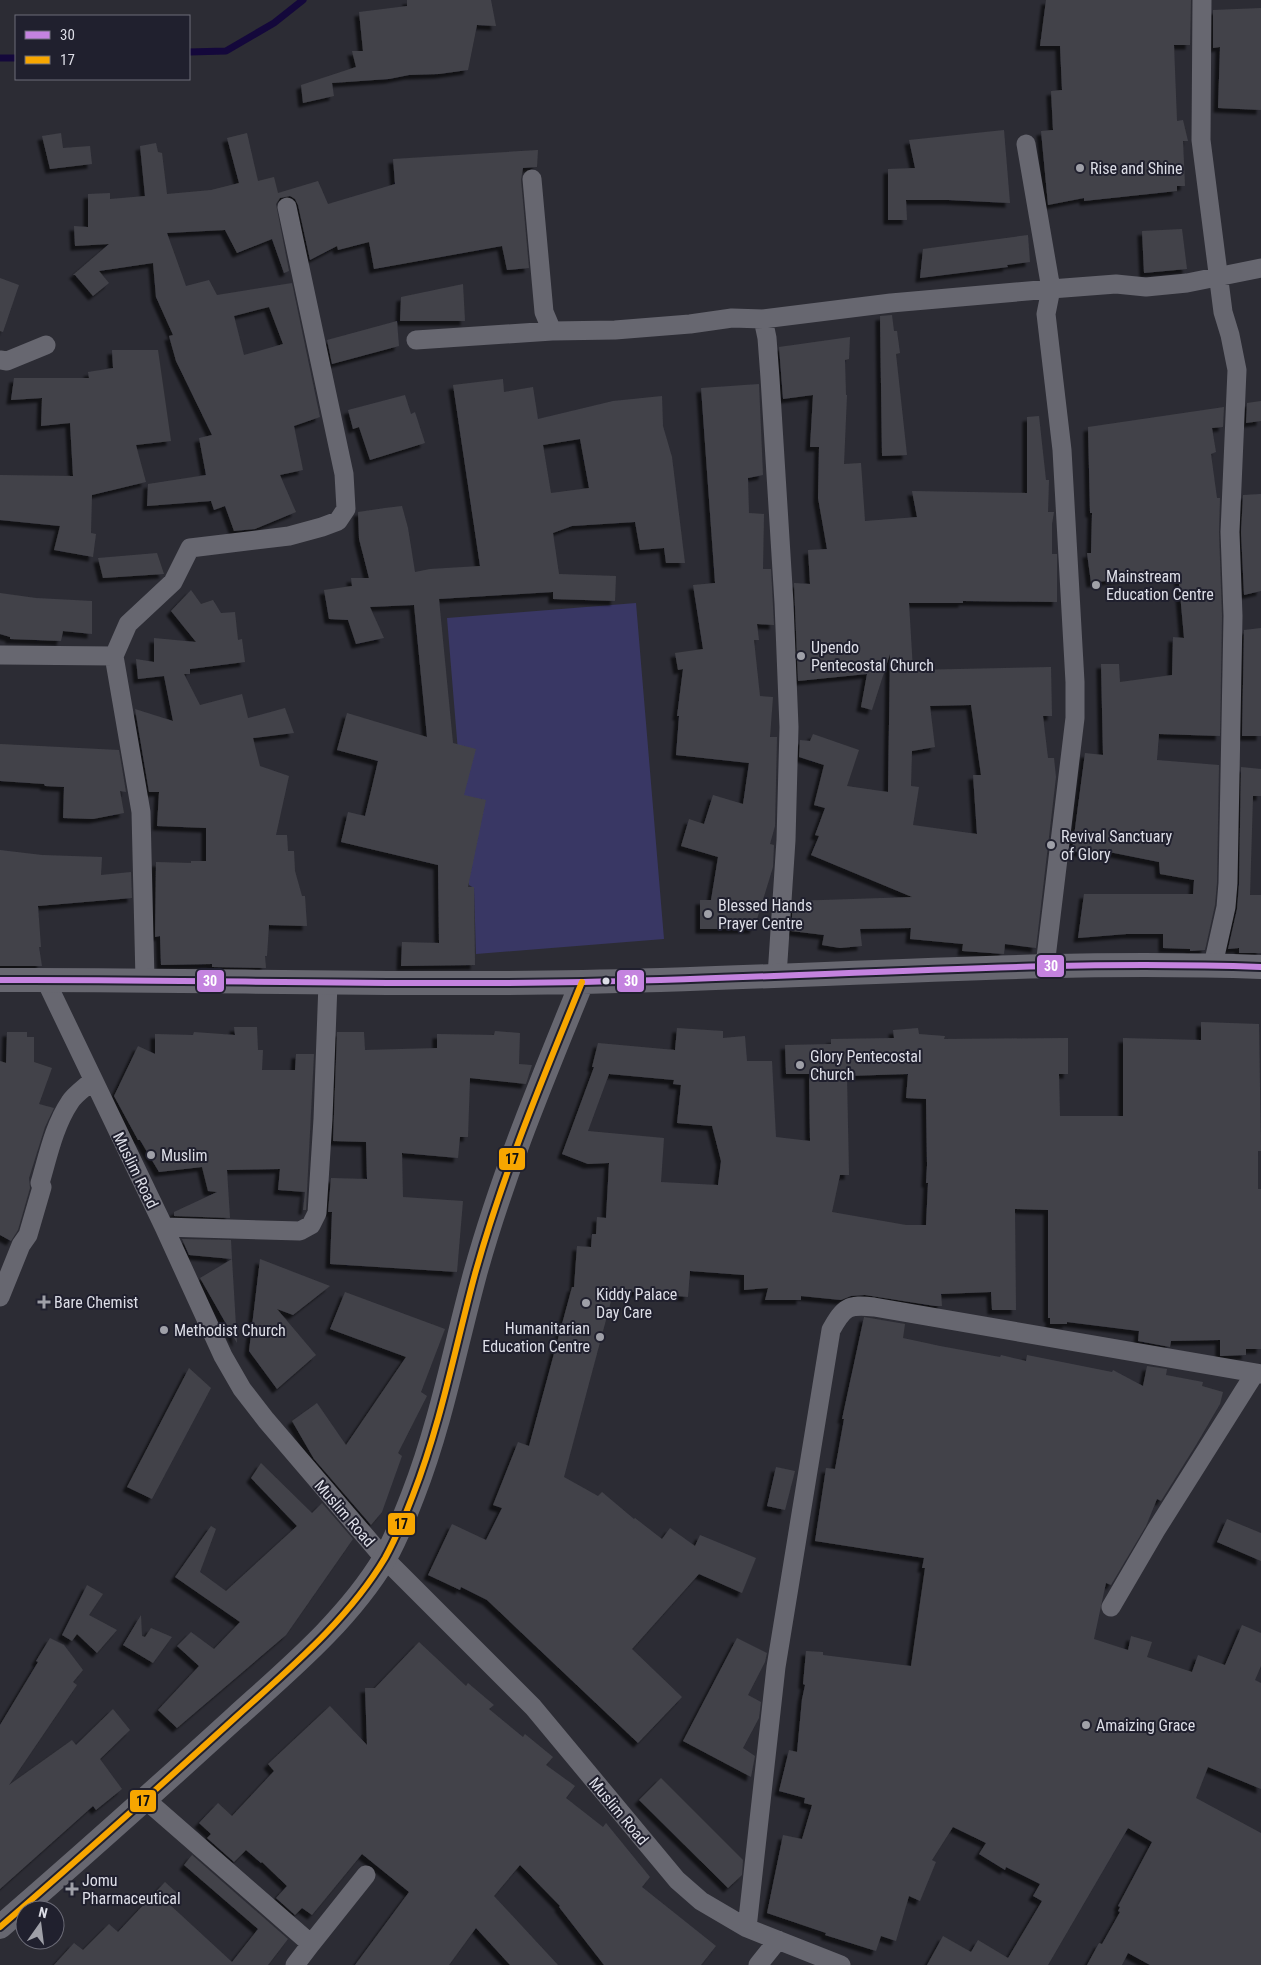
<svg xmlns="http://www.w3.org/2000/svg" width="1261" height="1965" viewBox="0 0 1261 1965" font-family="'Roboto Condensed',sans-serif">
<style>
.green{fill:#393764}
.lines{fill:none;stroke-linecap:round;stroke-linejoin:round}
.stream{stroke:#14083b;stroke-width:7}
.building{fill:#424249;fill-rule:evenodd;filter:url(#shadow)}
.minor{stroke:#676770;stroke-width:19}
.tertiary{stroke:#676770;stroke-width:24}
.bus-1-casing{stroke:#20202e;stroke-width:10}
.bus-2-casing{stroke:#20202e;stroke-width:10}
.bus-1{stroke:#c483df;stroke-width:6}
.bus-2{stroke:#f7a600;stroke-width:6}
.poi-dot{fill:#9fa0a8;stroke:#20202e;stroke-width:2}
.bus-dot{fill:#dddee7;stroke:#20202e;stroke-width:2}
.labels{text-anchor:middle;stroke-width:4;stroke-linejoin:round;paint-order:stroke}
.poi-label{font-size:16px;fill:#dddee7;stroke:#20202e;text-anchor:start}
.street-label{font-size:16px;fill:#dddee7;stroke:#20202e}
.line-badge{stroke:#20202e;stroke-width:2}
.badge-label{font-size:14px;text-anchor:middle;font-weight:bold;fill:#fff}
.pale-badge-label{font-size:14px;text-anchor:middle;font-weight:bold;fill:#111}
</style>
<defs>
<filter id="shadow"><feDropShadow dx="-4.5" dy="4.5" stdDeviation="1" flood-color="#0009"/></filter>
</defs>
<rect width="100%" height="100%" fill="#2c2c34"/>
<path class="green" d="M636 603 664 939 476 954 474 888 469 885 447 618Z"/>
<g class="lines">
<path class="stream" d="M189 52 226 51 274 23 303 0
M0 58H16"/>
</g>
<path class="building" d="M407 0H491L496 26 477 25 468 70 439 74 409 75 389 79 332 83 334 96 303 103 301 85 356 67 352 51H363L359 12 407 6Z
M1046 0H1191L1190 45H1174L1177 121 1183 120 1188 141H1183L1185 186H1177V191L1084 201V198L1048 205 1041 131 1053 130 1051 91 1062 90 1060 46H1040Z
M1261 8V110L1218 108 1220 47 1213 48V10Z
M1004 130 1010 203 948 200H906L907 220H888V169L915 168 909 140Z
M61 133 63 148 90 146 92 164 50 169 42 136Z
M247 133 258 181 274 177 278 193 318 181 328 204 395 184 393 159 538 150 537 167 523 168 521 180 529 268 507 270 502 246 374 269 369 242 338 250 337 246 310 260 298 205 295 199 290 196 280 198 276 204 289 271 284 273 272 239 237 253 225 230 167 233 186 286 209 280 217 295 292 283 320 417 294 426 303 470 280 475 296 512 255 529 234 531 225 506 214 510 211 501 147 506 148 484 206 475 199 438 212 435 176 361 169 336 173 335 156 297 153 263 99 271 109 283 93 296 75 275H73L109 244 75 246 74 226 88 227V194L110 193V199L145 196 140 146 156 143 158 152 162 153 167 194 211 190 239 183 227 138ZM269 307 283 344 244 355 234 316Z
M1182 229 1187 269 1144 273 1142 231Z
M1028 235 1030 262 1007 265 1008 267 920 278 923 249Z
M0 278 19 285 3 332 0 331Z
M463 284 465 321H400L401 297Z
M892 315 894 331H897L900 353 896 354 907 455 882 456 880 316Z
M397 321 399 346 332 364 327 340Z
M850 337 849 359 845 360 846 395H847L844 464 861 463 865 521 917 517 912 491 1027 493V417L1039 416 1046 480H1049L1048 512H1054L1052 524V554H1057V602L963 601V603H909L913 670 1051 667 1052 716H1043L1048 758H1054L1056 777 1036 948 1005 944 1004 954 962 951 963 944 910 939 911 928 860 929 862 946 840 948 822 945 824 935 791 931 793 901 912 897 811 855 819 836 815 835 825 808 814 805 824 765 799 757 800 740 810 741 813 734 859 750 847 786 888 792 890 654 872 710 861 707 867 674 798 681 794 583 810 584 808 550 827 549 818 498 819 447H810L813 395 783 399 779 347ZM971 705 981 775H973L977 834 913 825 919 787 911 786 912 751 935 747 930 706Z
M112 350H158L171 441 136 445 146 482 92 495 91 533 96 534 93 557 54 550 60 526 0 520V475L73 476 70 423 41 426 42 398 11 400 14 378H89L88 372 113 368Z
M503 379 504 392 533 387 538 419 613 401 662 396 663 426 672 457 685 563H666L664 548 640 550 635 522 572 526 553 533 559 574 616 576 615 601 553 599V592L439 599 453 743 476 749 464 795 486 800 468 887H474L475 965 401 966 402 942 439 943 438 865 341 842 348 812 365 816 378 761 337 750 347 713 427 737 414 605 370 607 384 638 356 644 348 620 329 619 324 590 352 586 351 578H369L359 539 358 512 385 508 402 506 408 528 415 572 430 569 480 566 453 385ZM580 439 589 488 551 493 543 445Z
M759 384 763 475 748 478 749 513 764 514 763 569H771L774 625 757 624 759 640H754L760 696 773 697 770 737H777L775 826 770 844 774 845 773 867 754 929H700V900H711L718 857 681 846 689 819 704 824 713 795 743 804 749 763 676 755 679 716H677L683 669 678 670 675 653 703 649 693 585 715 583 701 388Z
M405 395 411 414 415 412 425 443 370 460 359 427 353 429 348 410Z
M1261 401V421L1246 423 1247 403Z
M1224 407 1223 427 1212 428 1216 452 1211 454 1217 498H1220L1219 532 1222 616 1220 736 1159 734 1157 760 1219 765 1217 882 1215 905 1205 950 1190 951V949L1163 948V934H1127L1078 938 1084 894H1193L1194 880 1160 874 1159 862 1104 851V855L1072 851 1085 753 1103 755 1101 664H1119L1120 682 1172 675 1173 637 1184 638 1178 571 1091 583 1087 553H1091L1092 513H1090L1088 427Z
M1261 494V591L1244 595 1241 532 1243 495Z
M157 553 164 574 103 578 98 558Z
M191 590 201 604 213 600 221 613 235 612 238 640 242 639 245 662 190 669V674H184L200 705 242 694 248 718 285 708 294 733 253 738 260 766 289 776 276 835H287L288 851H294L295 871 302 896H305L307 926 269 925 267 956H265L266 968 212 967V964L161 965 160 936 155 937 156 862 191 863V861H206V828L157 826 159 792H149L135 709 173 721 164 676 138 679 136 659 154 662V638L196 642 171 611Z
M0 593 36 598 92 601V634L63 631 61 641 10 639V637L0 634Z
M1261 628V736H1242L1244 630Z
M0 744 119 750 126 792 120 791 124 813 93 819 63 818 64 787 45 786 44 784 0 781Z
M1241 767 1261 769V796H1253L1250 895H1261V953H1239V948L1228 949 1237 909 1239 884Z
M0 850 42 855 102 857 101 875 131 872 132 898 38 906 41 947H39L42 966H0Z
M1201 1022 1259 1024 1261 1151H1258V1189H1261V1349H1246V1355L1222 1356H1220V1340L1171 1341 1170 1347 1138 1341 1139 1331 1067 1322V1324H1050V1318H1048V1210L1015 1209 1016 1310H992L991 1292 941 1294 942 1306H935L865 1295 851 1296 841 1300 801 1296V1300H765L768 1288 744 1290V1275L690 1271 688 1297 614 1290 564 1477 598 1496 602 1492 634 1519 635 1518 662 1539 670 1528 695 1546 700 1535 756 1558 742 1593 699 1574 632 1649 682 1697 638 1743 487 1600 461 1587 460 1590 428 1575 452 1524 486 1540 502 1508 493 1505 518 1442 529 1446 572 1287H574L577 1246 591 1247 592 1234H596L597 1217 606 1218 609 1163 588 1164 562 1154 594 1067H592L598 1043 675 1050 677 1028 723 1031V1038L745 1036 747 1061H772L776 1137 810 1141 809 1074H786L785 1045 831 1044V1039L894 1038 893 1030 918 1028 919 1034 945 1036 944 1039 1068 1038V1074H1059L1060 1116H1123V1038L1201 1040ZM609 1074 674 1080 673 1084 681 1085 677 1123 712 1126 721 1161 718 1185 661 1182 664 1138 588 1131ZM908 1074 906 1098 926 1099 927 1165 926 1183H928L926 1225H906L832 1212 840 1175H849L847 1076Z
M234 1027H257L258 1050H263L262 1070H295L296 1054H314L306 1210H303L305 1192 278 1190 280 1169 227 1170 230 1218 174 1216V1212L217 1192 208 1191 202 1167 159 1172 140 1140H138L114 1096 138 1046 155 1054V1034L193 1035 194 1032 235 1035Z
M495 1031 520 1033 519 1064 532 1065 526 1084 470 1078 468 1137H460L458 1158 402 1153 403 1197 463 1201 457 1272 330 1264 332 1212H328L331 1178 367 1179 366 1142 333 1141 337 1032H364L365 1050 437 1048V1034L494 1035Z
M7 1032H27V1037H34V1062L52 1068 39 1104 54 1108 45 1127 29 1178 30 1188 18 1230 11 1241 0 1235V1061L6 1063Z
M182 1239 231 1240 232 1259 189 1255Z
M232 1259 237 1343 200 1278Z
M260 1259 330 1286 293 1315 277 1309 316 1355 277 1389 249 1351Z
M345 1292 445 1329 421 1392 427 1396 398 1453 402 1456 382 1512 371 1525 314 1459 292 1421 317 1403 346 1445 406 1357 330 1329Z
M864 1317 905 1324 903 1338 940 1346 1000 1357 1001 1355 1026 1361 1027 1355 1112 1372 1113 1370 1143 1386 1147 1366 1167 1369 1166 1375 1203 1382 1202 1386 1223 1392 1220 1404 1196 1445 1161 1501 1157 1499 1146 1526 1111 1585 1106 1583 1094 1639 1128 1650 1131 1636 1152 1642 1147 1657 1192 1672 1198 1655 1225 1665 1242 1625 1261 1633V1666L1255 1680 1261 1683V1789L1208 1767 1196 1798 1261 1833V1965H1150L1128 1953 1122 1965H1087L1099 1943 1102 1944 1120 1912 1118 1911 1120 1907 1118 1906 1152 1842 1128 1828 1048 1965H927L943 1936 971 1952 978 1940 1008 1958 1042 1901 1033 1896 1040 1884 1006 1867 1005 1870 979 1854 986 1843 953 1827 932 1860 936 1862 920 1901 909 1896 896 1941 881 1936 876 1951 825 1935 826 1933 767 1913 783 1835 802 1839 812 1805 804 1803 805 1798 779 1791 789 1750 797 1752 802 1699 805 1685 803 1684 806 1651 823 1652V1655L911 1666 925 1568H922L924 1558 815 1541 826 1468 835 1469 844 1419H842Z
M189 1368 211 1388 152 1499 127 1487Z
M261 1463 312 1513 322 1503 353 1539 286 1635 177 1728 158 1710 199 1666 177 1646 191 1632 214 1649 240 1622 175 1577 211 1526 216 1529 200 1572 226 1591 297 1526 251 1478Z
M776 1467 795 1471 785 1510 767 1506Z
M1227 1519 1261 1533V1561L1217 1542Z
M87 1585 103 1594 89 1615 117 1630 97 1653 77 1634 72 1641 62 1635Z
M141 1615 142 1636 145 1637 151 1628 172 1637 153 1663 123 1645Z
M50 1638 64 1645 83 1670 73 1682 77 1685 9 1785 72 1740 76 1745 113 1709 130 1730 100 1759 122 1789 96 1810 93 1806 0 1889V1725L38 1662 36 1661Z
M737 1638 767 1653 765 1662 748 1695 761 1702 759 1718 743 1748 755 1756 751 1777 683 1741Z
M419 1642 466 1686 468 1683 494 1705 489 1709 523 1737 525 1734 553 1757 546 1765 575 1786 566 1798 603 1827 606 1823 650 1877 642 1887 716 1946 701 1965H604L559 1907 560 1906 520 1865 494 1896 558 1965H510L476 1928 449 1965H355L409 1892 362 1854 312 1915 302 1908 295 1915 276 1898 287 1886 262 1862 261 1863 246 1850 234 1862 207 1838 211 1834 199 1823 218 1803 232 1816 274 1771 268 1764 330 1706 367 1745 365 1688H375Z
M661 1778 743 1860 742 1875 728 1888 639 1800Z
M192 1855 288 1939 268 1965H54L74 1943 83 1950 109 1924 118 1932 165 1882 177 1893 168 1903 232 1962 258 1929 184 1865Z"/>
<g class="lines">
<path class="minor" d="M1202 0 1201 140 1223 312 1230 335 1237 370 1230 532 1233 616 1228 883 1226 907 1213 965
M1026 144 1051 289 1046 314 1062 450 1075 682V718L1045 966
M532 179 544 312 552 331
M763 319 767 338 770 378 784 603 789 727 786 840 777 976
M416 340 552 331 615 330 690 324 732 318 763 319 891 303 1051 289 1116 284 1146 287 1187 283 1261 268
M0 360 7 361 46 345
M0 655 114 656
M45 979 164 1227 223 1356 242 1389 266 1420 384 1558 533 1707 677 1880 701 1901 747 1928 841 1965
M145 980 141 812 114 656 128 624 173 582 190 548 289 536 322 527 338 521 346 509 344 474 287 207
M164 1227 300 1231 311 1225 317 1213 323 1119 328 983
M0 1297 21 1245 28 1235 42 1187 40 1183C48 1156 54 1126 70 1102 75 1094 86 1087 93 1080
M1111 1607 1156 1530 1255 1373
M146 1800 311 1944 366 1875
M747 1928 776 1667 831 1330C844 1307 848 1304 874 1307L1261 1374
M295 1965 311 1944
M758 1965 778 1940"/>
<path class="tertiary" d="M0 980C194 979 389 986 583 982 809 978 1035 959 1261 967
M0 1927C80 1858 158 1788 236 1717 289 1669 348 1620 385 1558 396 1538 405 1516 413 1495 441 1423 455 1348 475 1274 503 1173 543 1078 582 982"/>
<g class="bus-1-casing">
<path id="bus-1" d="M0 980C194 979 389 986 583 982 809 978 1035 959 1261 967"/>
</g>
<g class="bus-2-casing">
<path id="bus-2" d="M0 1927C80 1858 158 1788 236 1717 289 1669 348 1620 385 1558 396 1538 405 1516 413 1495 441 1423 455 1348 475 1274 503 1173 543 1078 582 982"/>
</g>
<use href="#bus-1" class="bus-1"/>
<use href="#bus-2" class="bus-2"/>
</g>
<g class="poi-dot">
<circle cx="1080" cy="168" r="5"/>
<circle cx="1096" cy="585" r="5"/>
<circle cx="801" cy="656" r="5"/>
<circle cx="1051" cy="845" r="5"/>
<circle cx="708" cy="914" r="5"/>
<circle cx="800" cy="1065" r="5"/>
<circle cx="151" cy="1155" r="5"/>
<path d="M41.5 1294.5h5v5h5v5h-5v5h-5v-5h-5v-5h5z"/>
<circle cx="586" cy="1303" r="5"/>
<circle cx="164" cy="1330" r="5"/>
<circle cx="600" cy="1337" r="5"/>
<circle cx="1086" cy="1725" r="5"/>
<path d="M69.5 1881.5h5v5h5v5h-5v5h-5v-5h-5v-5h5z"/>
</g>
<circle class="bus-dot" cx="606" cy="981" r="4.5"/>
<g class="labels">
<g class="poi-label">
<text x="1090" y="174">Rise and Shine</text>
<text x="1106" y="582">Mainstream<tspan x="1106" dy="18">Education Centre</tspan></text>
<text x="811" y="653">Upendo<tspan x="811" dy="18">Pentecostal Church</tspan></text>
<text x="1061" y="842">Revival Sanctuary<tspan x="1061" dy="18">of Glory</tspan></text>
<text x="718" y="911">Blessed Hands<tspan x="718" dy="18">Prayer Centre</tspan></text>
<text x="810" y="1062">Glory Pentecostal<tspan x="810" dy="18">Church</tspan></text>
<text x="161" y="1161">Muslim</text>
<text x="596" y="1300">Kiddy Palace<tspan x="596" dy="18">Day Care</tspan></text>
<text x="54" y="1308">Bare Chemist</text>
<text x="590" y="1334" text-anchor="end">Humanitarian<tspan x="590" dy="18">Education Centre</tspan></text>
<text x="174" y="1336">Methodist Church</text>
<text x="1096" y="1731">Amaizing Grace</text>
<text x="82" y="1886">Jomu<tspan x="82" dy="18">Pharmaceutical</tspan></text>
</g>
<g class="street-label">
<text transform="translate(136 1170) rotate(64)" y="6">Muslim Road</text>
<text transform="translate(345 1513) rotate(49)" y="6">Muslim Road</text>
<text transform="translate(619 1811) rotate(50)" y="6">Muslim Road</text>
</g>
</g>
<g class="line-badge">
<rect x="1036" y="954" width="29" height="24" rx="5" fill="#c483df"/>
<rect x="616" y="969" width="29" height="24" rx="5" fill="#c483df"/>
<rect x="196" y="969" width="29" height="24" rx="5" fill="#c483df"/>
<rect x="498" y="1147" width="28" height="24" rx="5" fill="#f7a600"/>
<rect x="387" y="1512" width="29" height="24" rx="5" fill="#f7a600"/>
<rect x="129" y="1789" width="28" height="24" rx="5" fill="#f7a600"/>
</g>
<g class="badge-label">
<text x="1051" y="971">30</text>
<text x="631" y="986">30</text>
<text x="210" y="986">30</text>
</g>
<g class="pale-badge-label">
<text x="512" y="1164">17</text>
<text x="401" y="1529">17</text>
<text x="143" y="1806">17</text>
</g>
<rect x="15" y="15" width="175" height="65" fill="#20202e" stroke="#6c6c78"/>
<rect x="25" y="31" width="25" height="8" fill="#c483df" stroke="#6c6c78"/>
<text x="60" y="40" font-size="15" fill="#dddee7">30</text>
<rect x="25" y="56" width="25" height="8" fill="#f7a600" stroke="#6c6c78"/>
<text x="60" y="65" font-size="15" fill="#dddee7">17</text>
<g transform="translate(40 1925) rotate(14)"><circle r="24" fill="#20202e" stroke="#6c6c78"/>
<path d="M0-4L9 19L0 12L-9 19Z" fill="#9fa0a8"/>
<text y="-8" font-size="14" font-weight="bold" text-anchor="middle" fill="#dddee7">N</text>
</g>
</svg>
